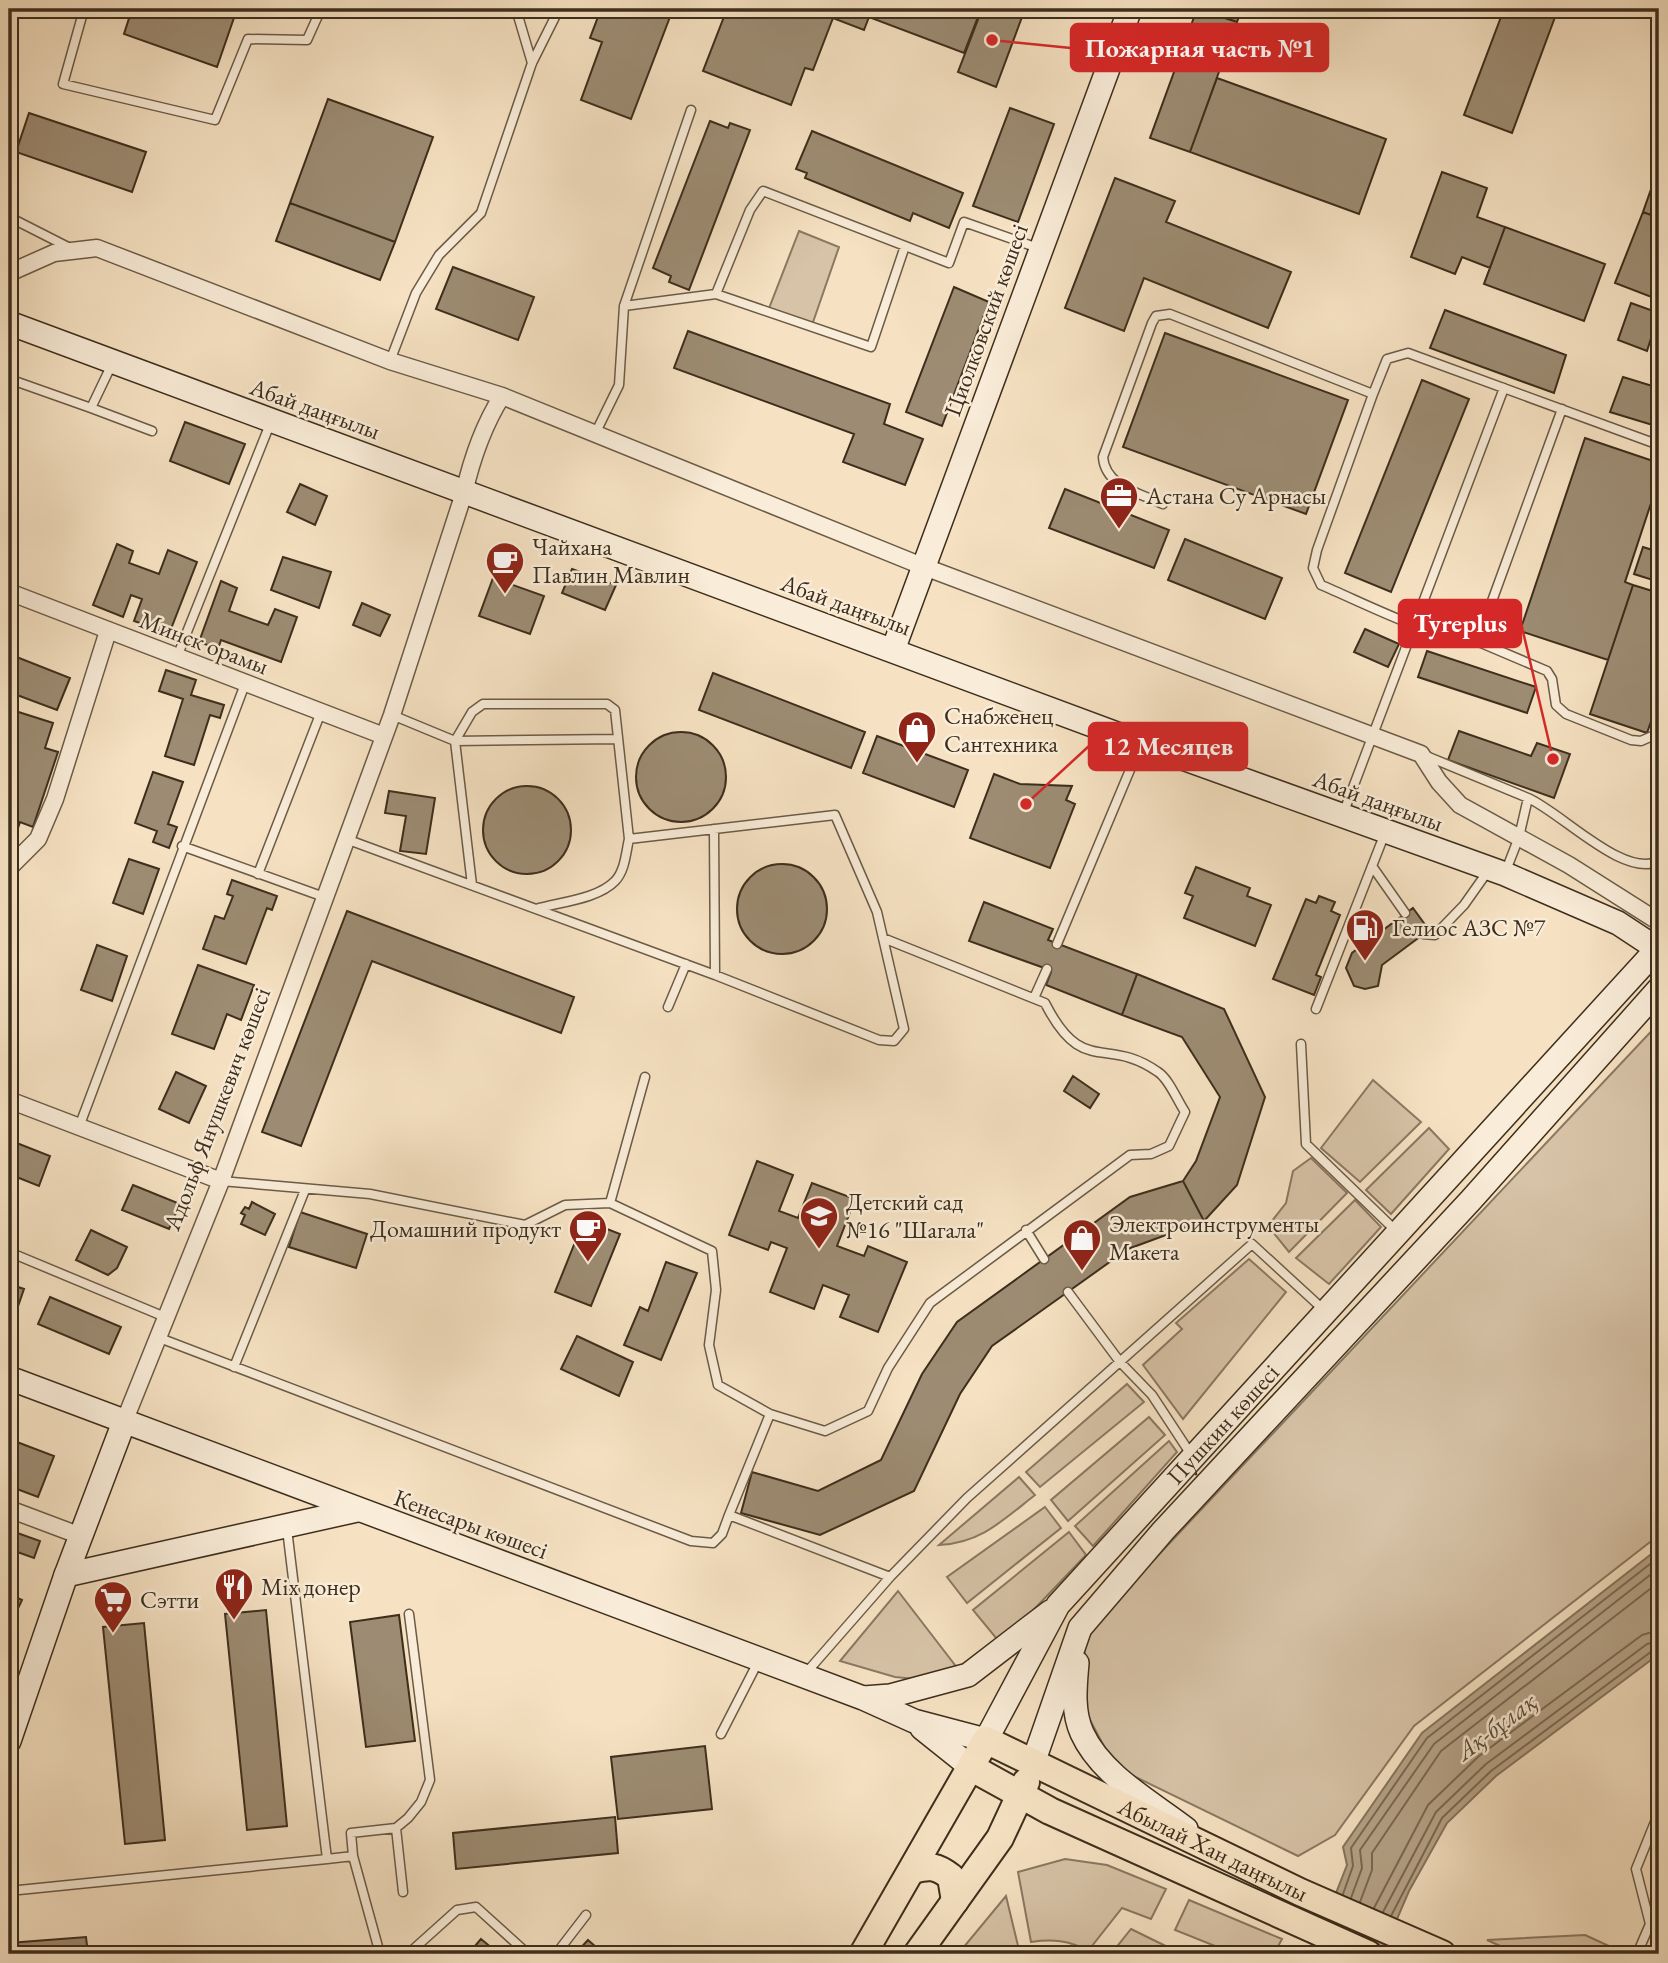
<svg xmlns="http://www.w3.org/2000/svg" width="1668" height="1963" viewBox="0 0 1668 1963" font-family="'EB Garamond',serif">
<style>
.green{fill:#d7c3a7;stroke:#8a7862;stroke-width:2}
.water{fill:#b7a58a;stroke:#86755e;stroke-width:2}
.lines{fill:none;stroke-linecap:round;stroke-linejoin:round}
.shore{stroke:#7a6a53;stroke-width:2}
.building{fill:#9d8c73;stroke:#3d2e1c;stroke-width:2}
.lane-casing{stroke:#6b5b46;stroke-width:11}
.street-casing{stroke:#6b5b46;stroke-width:19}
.secondary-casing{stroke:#3d2e1c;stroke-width:26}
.primary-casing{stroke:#3d2e1c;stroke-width:30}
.lane{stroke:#f9ecd8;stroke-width:8}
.street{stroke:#f9ecd8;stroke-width:16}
.secondary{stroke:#f9ecd8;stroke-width:23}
.primary{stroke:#f6e2c3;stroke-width:26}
.labels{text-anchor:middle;stroke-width:5;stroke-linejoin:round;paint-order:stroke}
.street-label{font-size:24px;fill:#3d2e1c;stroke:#f9ecd8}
.poi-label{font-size:24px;fill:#3d2e1c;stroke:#f9ecd8;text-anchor:start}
.water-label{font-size:26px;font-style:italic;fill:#5c4c38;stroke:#f9ecd8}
.leader{fill:none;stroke:#d62828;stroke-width:2.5}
.callout-dot{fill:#d62828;stroke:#f9ecd8;stroke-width:2.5}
.callout{fill:#d62828;stroke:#d62828;stroke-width:2.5}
.callout-label{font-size:26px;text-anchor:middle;font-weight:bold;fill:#fff}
</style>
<rect width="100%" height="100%" fill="#f6e2c3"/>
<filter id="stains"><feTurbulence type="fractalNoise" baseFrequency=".00286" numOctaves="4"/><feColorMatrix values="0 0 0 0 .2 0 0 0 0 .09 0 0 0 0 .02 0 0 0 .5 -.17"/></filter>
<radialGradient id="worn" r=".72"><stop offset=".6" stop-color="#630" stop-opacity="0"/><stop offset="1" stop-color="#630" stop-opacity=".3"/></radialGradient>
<path class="green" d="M799 231 839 247 811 328 768 311Z
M1659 1023V1535L1414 1726 1335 1835 1298 1856 1115 1767 1081 1703 1086 1632Z
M1373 1080 1421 1122 1360 1182 1321 1148Z
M1429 1128 1449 1149 1391 1214 1366 1190Z
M1311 1158 1347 1193 1289 1252 1268 1226 1286 1203 1293 1171Z
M1355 1200 1381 1227 1329 1284 1296 1258Z
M1249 1259 1286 1292 1183 1419 1143 1365 1182 1329 1176 1323Z
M1127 1384 1144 1402 1040 1487 1026 1472Z
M1149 1417 1165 1435 1068 1521 1051 1500Z
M1169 1441 1177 1452 1093 1546 1075 1526Z
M1019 1477 1035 1495C1003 1520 981 1543 939 1545Z
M1045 1507 1061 1528 967 1603 947 1577Z
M1069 1532 1086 1555 1001 1644 973 1610Z
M898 1591 958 1669 926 1680 895 1677 840 1661Z
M1065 1859 1107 1865 1166 1889 1151 1919 1122 1908 1088 1951C1069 1940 1052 1939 1031 1942L1018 1872Z
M1006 1896 1020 1954H958Z
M1189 1900 1282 1939 1274 1954H1235L1175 1930Z
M1131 1929 1182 1954H1111Z
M1585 1935 1622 1952 1621 1954H1518L1487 1940Z"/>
<path class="water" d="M1659 1548V1654L1496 1776 1447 1823 1409 1891 1382 1954H1312L1347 1865 1343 1847 1422 1733Z"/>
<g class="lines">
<path class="shore" d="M1343 1894 1353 1866 1351 1848 1427 1738 1659 1557
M1351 1898 1362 1868 1360 1850 1434 1744 1659 1568
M1360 1902 1372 1870V1853L1441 1751 1659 1582
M1374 1908 1428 1805 1479 1756 1642 1635 1659 1630
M1383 1912 1436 1812 1486 1764 1647 1644 1659 1641
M1391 1916 1442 1818 1491 1771 1652 1651 1659 1649"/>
</g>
<path class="building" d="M132 9H237L217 67 124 34Z
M601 9H673L631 119 581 100 602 42 590 38Z
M727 9H981L964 53 869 17 864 30 833 18 813 70 805 68 791 105 703 71Z
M982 9H1025L996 87 958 72Z
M1197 9 1237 22 1190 152 1150 138Z
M1201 9H1242L1237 22Z
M1504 9H1558L1512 133 1464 115Z
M1217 78 1386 139 1359 214 1190 152Z
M328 99 433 137 395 242 290 203Z
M1010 108 1054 124 1018 222 973 206Z
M29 113 146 152 132 192 16 152Z
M710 121 728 128 730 123 750 130 689 290 669 282 671 276 653 268Z
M812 131 963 193 949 228 913 213 910 221 805 178 807 173 796 169Z
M1442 172 1487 188 1477 217 1505 227 1490 268 1462 257 1455 274 1411 257Z
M1115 178 1175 201 1166 222 1291 272 1268 328 1144 278 1124 331 1065 308Z
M1655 178 1659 180V218L1643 212Z
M290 203 395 242 380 280 276 241Z
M1643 212 1659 218V283L1654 298 1615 283Z
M1505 227 1605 264 1584 321 1484 284Z
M453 267 534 297 518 340 436 309Z
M954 287 989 302 942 426 906 412Z
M1631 303 1659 313 1647 351 1618 340Z
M1445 310 1566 355 1554 393 1430 348Z
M688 331 890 404 884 424 923 439 905 485 843 462 854 434 674 368Z
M1165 333 1348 400 1306 514 1123 447Z
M1623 377 1659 388V427L1610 412Z
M1422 380 1469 399 1391 592 1345 573Z
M185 422 245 444 229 484 170 461Z
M1585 438 1659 463V479L1625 582 1633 585 1608 660 1520 631Z
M300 484 327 496 315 525 287 512Z
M1065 489 1169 530 1154 568 1049 528Z
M1185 539 1282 578 1265 619 1168 580Z
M117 544 133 551 129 563 159 574 168 550 197 562 169 634 134 621 142 599 131 595 123 617 93 605Z
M1643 547 1659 552V582L1634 574Z
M283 557 331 572 319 608 271 590Z
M572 569 616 585 605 610 562 593Z
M493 578 544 596 530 634 479 616Z
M221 581 237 588 229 611 268 625 275 609 297 617 281 662 221 640 218 649 199 642Z
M1633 585 1659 593V698L1647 733 1590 714Z
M362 603 390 615 380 636 353 625Z
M1365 629 1399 644 1388 667 1354 652Z
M1427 651 1536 687 1527 713 1418 677Z
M9 654 70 678 57 710 9 692Z
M166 670 196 680 191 695 224 705 220 718 210 715 194 765 165 756 183 699 159 691Z
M713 673 865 732 851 768 699 710Z
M9 709 53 723 45 748 58 752 33 827 20 822 10 852Z
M1459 731 1531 756 1537 743 1570 754 1554 798 1448 760Z
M636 777a45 45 0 1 1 90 0a45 45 0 1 1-90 0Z
M877 736 968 770 954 807 863 773Z
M153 772 183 782 168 824 177 827 169 848 153 842 157 831 135 823Z
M994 774 1020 784 1072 786 1066 800 1075 804 1050 868 970 838Z
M483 830a44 44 0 1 1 88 0a44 44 0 1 1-88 0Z
M389 791 435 798 426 854 400 851 406 816 385 813Z
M129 859 159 869 143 914 113 903Z
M737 909a45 45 0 1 1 90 0a45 45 0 1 1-90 0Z
M1196 867 1250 888 1247 896 1271 905 1255 946 1184 918 1193 896 1185 893Z
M232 880 277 896 272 910 267 908 246 964 203 949 215 916 224 919 233 896 227 894Z
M1319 896 1335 902 1331 911 1340 915 1316 975 1321 977 1314 995 1273 979 1306 899 1316 903Z
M984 902 1053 929 1048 940 1137 974 1122 1015 1046 985 1051 972 1047 969 969 941Z
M1413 908 1429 930 1382 965 1378 986 1365 989 1354 986 1346 968 1352 953Z
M347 911 574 997 561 1033 372 961 301 1146 262 1132Z
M97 945 127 956 112 1001 81 990Z
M198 965 254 985 241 1020 227 1014 214 1049 172 1034Z
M1137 974 1224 1009 1265 1097 1237 1185 1204 1221 1183 1181 1196 1161 1220 1097 1182 1037 1122 1015Z
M176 1072 206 1086 189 1123 159 1109Z
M1073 1076 1099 1094 1090 1108 1064 1091Z
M9 1140 50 1156 39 1186 9 1174Z
M757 1161 793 1175 779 1211 798 1218 812 1183 855 1199 837 1246 864 1256 868 1246 907 1262 878 1332 840 1317 849 1295 823 1285 814 1309 770 1292 787 1248 771 1242 768 1250 729 1235Z
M1183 1181 1204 1221 1128 1249 992 1346 960 1394 914 1491 820 1535 741 1513 752 1472 818 1491 881 1460 922 1374 957 1322 1130 1197Z
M133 1185 180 1204 169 1229 122 1210Z
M252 1202 275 1214 265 1235 241 1224 245 1215 241 1213 245 1207 249 1209Z
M300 1212 367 1234 356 1268 289 1247Z
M584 1220 620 1234 591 1306 555 1292Z
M91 1230 127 1247 117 1268 108 1275 76 1260Z
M666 1262 697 1273 661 1360 624 1345 640 1307 648 1311Z
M9 1284 24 1289 14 1318 9 1316Z
M50 1297 121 1327 109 1354 38 1324Z
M577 1336 633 1362 619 1396 561 1369Z
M9 1439 54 1456 38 1497 9 1486Z
M9 1530 40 1541 34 1558 9 1549Z
M9 1594 22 1600 13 1619 9 1618Z
M266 1610 287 1826 247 1830 225 1614Z
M399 1615 415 1741 366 1747 350 1622Z
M144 1623 165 1840 125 1844 103 1627Z
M705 1746 712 1809 618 1819 611 1757Z
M615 1817 618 1853 456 1869 453 1833Z
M86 1937 88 1954H9V1943Z
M481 1939 499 1954H468Z
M588 1940 604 1954H575Z"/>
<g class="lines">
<g class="lane-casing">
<path id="lane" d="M84 9 63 84 215 120 248 39 307 40 321 9
M516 9 532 63
M9 217 70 248
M716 294 750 210 763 191 949 263 964 222 1038 248
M624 306 716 294 871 347 905 246
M390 361 416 293 439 255 481 213 532 63 559 9
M9 379 91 408 112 364
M1373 394 1387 359 1408 353 1659 445
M91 408 152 431
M595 434 619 385 624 306 691 110
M1163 504C1139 493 1105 486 1103 457L1152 323 1156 316 1170 314 1373 394 1317 550 1313 568 1321 585C1362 602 1432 639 1474 640L1480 634 1562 409
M1474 640 1547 671 1552 679 1556 705 1566 714 1631 740 1641 741 1659 733
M177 657 270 424
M1424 755 1528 798
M1343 814 1504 388
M714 829 715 975
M346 839 715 975 879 1040 894 1041 904 1029 877 912 835 815 629 839 615 710 607 704H483L472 712 455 741 392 715
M182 846 324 897
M1372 866 1405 913
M1505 873 1519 837 1528 798C1562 813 1624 879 1659 861
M258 874 321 712
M472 885 455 741 617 739
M536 909C560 902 598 899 615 881 625 871 626 852 629 839
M1423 934 1435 935 1464 905 1488 871
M1057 944 1140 746
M1034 998 1047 969
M668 1007 686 964
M1316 1009 1385 833
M1301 1044 1306 1144 1395 1230
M79 1127 245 684
M221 1181 370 1194 525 1225 565 1205 610 1203 712 1251 716 1290 709 1345 718 1385 770 1414 825 1431 868 1411 888 1368 930 1303 1130 1155 1151 1154 1169 1146 1185 1112C1177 1100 1169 1079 1158 1072 1106 1035 1083 1078 1045 1003L883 938
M610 1203 645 1077
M1026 1230 1044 1259
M9 1252 165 1317
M1068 1292 1120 1362 1152 1395 1192 1456
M157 1337 691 1541 713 1543 722 1534 729 1515
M234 1367 305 1190
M770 1414 729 1515 890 1577
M806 1673 890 1577 967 1498 1252 1244 1325 1311
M721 1734 758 1662
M396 1828 403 1892
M353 1856 380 1954
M327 1859 353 1856 351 1833 396 1828 408 1818 421 1802 430 1780 409 1614
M9 1891 327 1859 287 1529
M408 1954 457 1910 476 1907 528 1954
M556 1954 586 1915
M1637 1954 1650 1924 1636 1869 1659 1812"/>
</g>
<g class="street-casing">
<path id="street" d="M9 273 54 253 97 248 390 361 502 396 922 566 1421 754 1439 782 1460 805 1569 865 1659 922
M9 592 384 736
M9 868 38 839 55 799 108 631
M9 1100 221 1181
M124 1422 221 1181 392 715 464 493C472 458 483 426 502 396
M9 1509 81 1536"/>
</g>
<g class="secondary-casing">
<g id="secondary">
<path d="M9 323 1141 743 1505 874 1618 923 1659 950"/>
<path d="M893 650 1130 9"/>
<path id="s1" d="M9 1378 863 1698 914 1721 986 1740 1058 1605 1659 947"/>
<path d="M66 1575 357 1510"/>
<path d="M1077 1663C1075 1686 1072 1711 1082 1733 1101 1775 1151 1802 1186 1829"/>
<path d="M864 1698 890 1696 968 1675 1050 1612"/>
<path d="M922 1728 972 1768"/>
<path d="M9 1741 66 1575 124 1422"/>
<path d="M1033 1763 1080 1628 1163 1531 1471 1200 1659 989"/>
</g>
</g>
<g class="primary-casing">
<g id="primary">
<path d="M972 1768 1050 1811 1368 1954"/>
<path d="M913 1870C930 1865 937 1866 951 1877L955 1901"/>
<path id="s2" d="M863 1954 986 1740 1300 1892 1442 1954"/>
<path d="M917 1954 1000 1838 1026 1782"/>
</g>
</g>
<use href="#lane" class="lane"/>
<use href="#street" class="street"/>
<use href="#secondary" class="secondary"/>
<use href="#primary" class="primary"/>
</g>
<defs>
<g id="office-pin" transform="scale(2.0125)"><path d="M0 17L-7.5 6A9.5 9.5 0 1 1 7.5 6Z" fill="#8f2418" stroke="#f9ecd8"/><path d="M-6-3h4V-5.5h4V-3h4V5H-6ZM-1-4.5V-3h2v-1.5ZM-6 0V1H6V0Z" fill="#fff"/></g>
<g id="cafe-pin" transform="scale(2.0125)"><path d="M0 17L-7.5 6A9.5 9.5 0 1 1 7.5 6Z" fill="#8f2418" stroke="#f9ecd8"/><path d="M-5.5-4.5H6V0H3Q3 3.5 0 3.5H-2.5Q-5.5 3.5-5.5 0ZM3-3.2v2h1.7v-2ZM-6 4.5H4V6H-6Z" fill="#fff"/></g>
<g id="shop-pin" transform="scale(2.0125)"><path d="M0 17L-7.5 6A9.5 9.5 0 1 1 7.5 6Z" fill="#8f2418" stroke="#f9ecd8"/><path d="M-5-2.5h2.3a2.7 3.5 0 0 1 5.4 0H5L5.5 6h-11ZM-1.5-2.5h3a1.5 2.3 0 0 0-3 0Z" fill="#fff"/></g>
<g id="fuel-pin" transform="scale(2.0125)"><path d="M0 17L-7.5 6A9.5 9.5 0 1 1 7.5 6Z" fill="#8f2418" stroke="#f9ecd8"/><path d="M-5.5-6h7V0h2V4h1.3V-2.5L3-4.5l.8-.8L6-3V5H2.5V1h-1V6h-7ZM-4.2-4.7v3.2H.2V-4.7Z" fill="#fff"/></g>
<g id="school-pin" transform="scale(2.0125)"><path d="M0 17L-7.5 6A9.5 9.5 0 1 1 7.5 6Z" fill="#8f2418" stroke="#f9ecd8"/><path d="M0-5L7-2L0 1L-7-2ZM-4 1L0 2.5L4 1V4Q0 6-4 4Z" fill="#fff"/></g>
<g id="restaurant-pin" transform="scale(2.0125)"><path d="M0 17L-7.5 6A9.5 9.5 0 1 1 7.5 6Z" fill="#8f2418" stroke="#f9ecd8"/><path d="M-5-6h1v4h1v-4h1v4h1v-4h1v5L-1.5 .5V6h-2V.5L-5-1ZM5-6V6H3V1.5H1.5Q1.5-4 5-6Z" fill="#fff"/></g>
<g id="supermarket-pin" transform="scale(2.0125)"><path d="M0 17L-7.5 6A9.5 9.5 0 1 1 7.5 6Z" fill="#8f2418" stroke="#f9ecd8"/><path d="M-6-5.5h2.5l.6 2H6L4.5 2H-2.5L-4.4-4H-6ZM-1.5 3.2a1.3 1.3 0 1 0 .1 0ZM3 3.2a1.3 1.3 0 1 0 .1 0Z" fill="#fff"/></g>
</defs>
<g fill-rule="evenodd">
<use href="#office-pin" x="1119" y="496"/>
<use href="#cafe-pin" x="505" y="561"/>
<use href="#shop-pin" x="917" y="730"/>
<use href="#fuel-pin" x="1365" y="928"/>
<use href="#school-pin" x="819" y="1216"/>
<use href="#cafe-pin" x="588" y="1229"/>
<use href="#shop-pin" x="1082" y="1238"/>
<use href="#restaurant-pin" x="234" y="1587"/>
<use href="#supermarket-pin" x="113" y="1600"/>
</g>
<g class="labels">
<g class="street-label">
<text transform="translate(986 320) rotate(-70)" y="8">Циолковский көшесі</text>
<text transform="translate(315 409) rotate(20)" y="8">Абай даңғылы</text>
<text transform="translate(846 605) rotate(20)" y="8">Абай даңғылы</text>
<text transform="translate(204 643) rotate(21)" y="8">Минск орамы</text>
<text transform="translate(1378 801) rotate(20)" y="8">Абай даңғылы</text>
<text transform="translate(217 1109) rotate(-69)" y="8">Адольф Янушкевич көшесі</text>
<text dy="8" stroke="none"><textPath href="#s1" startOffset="1440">Пушкин көшесі</textPath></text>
<text transform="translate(471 1524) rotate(20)" y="8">Кенесары көшесі</text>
<text dy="8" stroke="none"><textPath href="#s2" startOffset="499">Абылай Хан даңғылы</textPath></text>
</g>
<g class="poi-label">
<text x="1146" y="504">Астана Су Арнасы</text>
<text x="532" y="555">Чайхана<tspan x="532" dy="28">Павлин Мавлин</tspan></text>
<text x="944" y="724">Снабженец<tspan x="944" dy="28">Сантехника</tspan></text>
<text x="1392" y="936">Гелиос АЗС №7</text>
<text x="846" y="1210">Детский сад<tspan x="846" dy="28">№16 "Шагала"</tspan></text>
<text x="1109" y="1232">Электроинструменты<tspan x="1109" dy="28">Макета</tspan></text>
<text x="561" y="1237" text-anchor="end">Домашний продукт</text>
<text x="261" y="1595">Mix донер</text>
<text x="140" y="1608">Сэтти</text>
</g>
<g class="water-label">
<text transform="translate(1496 1726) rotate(-37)" y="9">Ақ-бұлақ</text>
</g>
</g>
<path class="leader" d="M992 40L1071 48M1553 759L1521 623M1026 804L1089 746"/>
<g class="callout-dot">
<circle cx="992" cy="40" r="7"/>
<circle cx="1553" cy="759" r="7"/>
<circle cx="1026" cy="804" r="7"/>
</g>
<g class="callout">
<rect x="1071" y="24" width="257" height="47" rx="7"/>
<rect x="1399" y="600" width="122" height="47" rx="7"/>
<rect x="1089" y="723" width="158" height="47" rx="7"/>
</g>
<g class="callout-label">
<text x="1200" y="57">Пожарная часть №1</text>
<text x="1460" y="632">Tyreplus</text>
<text x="1168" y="755">12 Месяцев</text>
</g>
<rect width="1668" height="1963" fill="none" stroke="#f6e2c3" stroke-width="35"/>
<rect x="10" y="10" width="1647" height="1942" fill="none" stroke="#3d2e1c" stroke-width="3.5"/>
<rect x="18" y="18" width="1633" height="1928" fill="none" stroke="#3d2e1c" stroke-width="2"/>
<rect width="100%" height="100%" filter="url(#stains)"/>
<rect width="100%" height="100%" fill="url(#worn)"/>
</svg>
